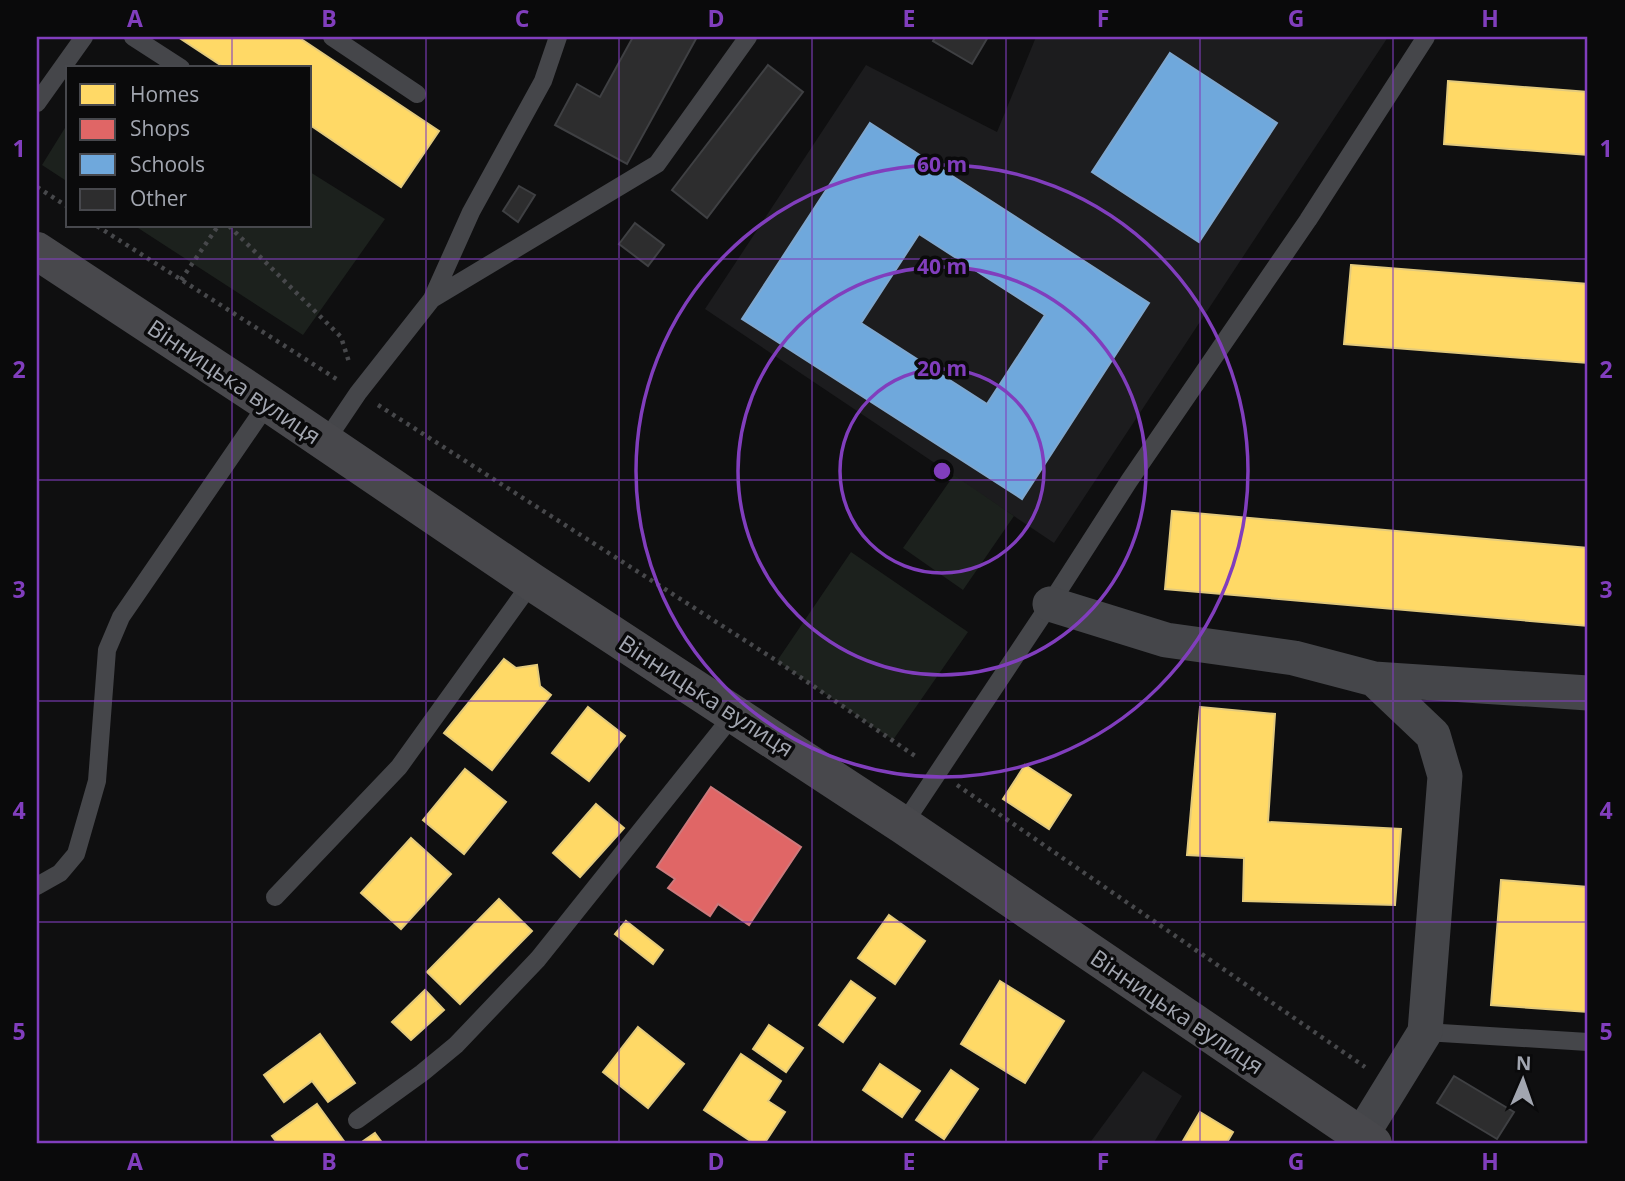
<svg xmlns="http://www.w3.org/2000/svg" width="1625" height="1181" viewBox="0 0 1625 1181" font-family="'Open Sans',sans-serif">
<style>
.built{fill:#1c1c1e}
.green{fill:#1c211d}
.homes{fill:#ffd966;stroke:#e3ca7c;stroke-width:2}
.shops{fill:#e06666;stroke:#cd797c;stroke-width:2}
.schools{fill:#6fa8dc;stroke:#7ea7cf;stroke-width:2;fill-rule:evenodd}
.building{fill:#2d2d2e;stroke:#3f4043;stroke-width:2}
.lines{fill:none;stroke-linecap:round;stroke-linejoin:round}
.path{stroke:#47484b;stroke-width:4.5;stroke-dasharray:3.5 5;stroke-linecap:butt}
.service{stroke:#45464a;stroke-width:18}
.minor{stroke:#45464a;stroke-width:35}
.primary{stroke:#48484c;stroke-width:38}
.grid{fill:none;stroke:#813ebd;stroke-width:2;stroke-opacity:0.55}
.ring{fill:none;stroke:#813ebd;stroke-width:3.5}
.labels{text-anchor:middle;stroke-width:7;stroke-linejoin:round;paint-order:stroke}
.street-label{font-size:23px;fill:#a2a6b0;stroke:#0a0a0b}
.centre{fill:#813ebd;stroke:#0a0a0b;stroke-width:3.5}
.ring-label{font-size:21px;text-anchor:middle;font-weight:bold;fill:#813ebd;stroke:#0a0a0b;stroke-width:7;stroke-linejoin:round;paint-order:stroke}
.neatline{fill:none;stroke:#813ebd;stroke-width:2.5}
.grid-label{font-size:23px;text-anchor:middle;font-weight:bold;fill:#813ebd}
</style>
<rect width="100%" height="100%" fill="#0f0f10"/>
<path class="built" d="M1036 37H1388L1054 543 705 309 866 65 997 132Z
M1143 1071 1182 1096 1153 1144H1089Z"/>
<path class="green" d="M68 123V182L42 165Z
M310 172 385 219 303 335 135 226H310Z
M954 475 1014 516 963 590 903 548Z
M851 552 968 632 893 740 777 661Z"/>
<path class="homes" d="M178 37H298L439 131 401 187 310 125V68H225Z
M1448 81 1588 92V155L1444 144Z
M1351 265 1588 284V363L1344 344Z
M1172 511 1588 548V626L1165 589Z
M504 659 516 668 537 665 540 686 551 695 492 770 444 733Z
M588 707 625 736 589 781 552 753Z
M1200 707 1275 714 1268 822 1401 829 1395 905 1243 901 1244 858 1187 855Z
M1025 765 1071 795 1049 829 1003 799Z
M465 769 506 802 464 854 423 820Z
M596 804 624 828 580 877 553 853Z
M411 838 451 874 401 929 361 893Z
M1501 880 1588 887V1012L1491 1005Z
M499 899 532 931 460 1004 427 972Z
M889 915 925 941 895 984 858 958Z
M626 921 663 950 653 964 615 934Z
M851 981 875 998 843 1042 819 1025Z
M1000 981 1064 1021 1025 1083 961 1044Z
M425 990 444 1010 411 1040 392 1022Z
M769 1025 803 1048 786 1072 753 1049Z
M638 1027 684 1064 648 1108 603 1072Z
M320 1034 355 1083 328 1102 312 1081 284 1102 264 1075Z
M741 1054 781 1081 768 1101 785 1112 764 1144H755L704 1110Z
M880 1064 920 1091 902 1117 863 1090Z
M951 1070 978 1089 944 1139 916 1120Z
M317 1104 346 1144H278L272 1136Z
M1200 1112 1233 1132 1226 1144H1188L1183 1141Z
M375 1133 383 1144H359Z"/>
<path class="shops" d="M711 787 801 847 749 925 718 904 710 916 668 888 675 879 657 867Z"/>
<path class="schools" d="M1170 53 1277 123 1199 242 1092 172Z
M870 123 1149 303 1022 499 742 319ZM919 234 1045 315 987 404 861 323Z"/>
<path class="building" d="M633 37H697L627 164 555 125 577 84 600 97Z
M935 37H988L972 64 933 41Z
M768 65 803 92 707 218 672 190Z
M519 186 535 195 518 222 503 211Z
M635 223 664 245 648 266 619 244Z
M1454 1076 1514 1112 1497 1139 1437 1103Z"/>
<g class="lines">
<path class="path" d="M37 187 68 207
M97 226 338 380
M229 226 341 337 349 362
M181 280 218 226
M378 405 777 661 918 758
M957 785 1365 1067"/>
<path class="service" d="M133 37 181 68
M332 37 417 94
M37 103 84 37
M432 299 471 212 543 81 558 37
M325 442 358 393 432 299 657 164 748 37
M903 825 1050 604 1129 481 1308 220 1426 37
M37 886 60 873 76 854 97 781 107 650 121 617 268 403
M275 897 399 767 532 582
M1425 1032 1588 1042
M357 1120 422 1073 456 1045 538 959 734 714"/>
<path class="minor" d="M1050 604 1166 640 1294 658 1374 679 1588 693
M1361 1136 1425 1032 1445 776 1433 735 1374 679"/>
<path class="primary" d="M37 251 268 403 532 582 903 825 1373 1144"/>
</g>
<path class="grid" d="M232 37V68M426 37V1144M619 37V1144M812 37V1144M1006 37V1144M1200 37V1144M1393 37V1144M232 226V1144M37 259H1588M37 480H1588M37 701H1588M37 922H1588"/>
<g class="ring">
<circle cx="942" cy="471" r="102"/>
<circle cx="942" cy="471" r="204"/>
<circle cx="942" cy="471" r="306"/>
</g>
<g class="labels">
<g class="street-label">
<text transform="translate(234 382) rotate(34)" y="8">Вінницька вулиця</text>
<text transform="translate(706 696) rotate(33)" y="8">Вінницька вулиця</text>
<text transform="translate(1177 1012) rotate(34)" y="8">Вінницька вулиця</text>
</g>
</g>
<circle cx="942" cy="471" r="10" class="centre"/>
<g class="ring-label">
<text x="942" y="172">60 m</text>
<text x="942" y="274">40 m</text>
<text x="942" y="376">20 m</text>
</g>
<rect width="1625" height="1181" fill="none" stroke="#0a0a0b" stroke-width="77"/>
<rect x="66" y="66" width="245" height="161" fill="#0a0a0b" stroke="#47484d" stroke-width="2"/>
<rect x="80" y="84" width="35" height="21" fill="#ffd966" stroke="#47484d" stroke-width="2"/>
<text x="130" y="102" font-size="21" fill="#a2a6b0">Homes</text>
<rect x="80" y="119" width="35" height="21" fill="#e06666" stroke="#47484d" stroke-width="2"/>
<text x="130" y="136" font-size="21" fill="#a2a6b0">Shops</text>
<rect x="80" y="154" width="35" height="21" fill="#6fa8dc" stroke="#47484d" stroke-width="2"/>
<text x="130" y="172" font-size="21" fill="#a2a6b0">Schools</text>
<rect x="80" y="189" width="35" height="21" fill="#2d2d2e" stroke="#47484d" stroke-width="2"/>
<text x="130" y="206" font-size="21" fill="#a2a6b0">Other</text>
<g transform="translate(1523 1080) rotate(2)" stroke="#0a0a0b" stroke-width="5" paint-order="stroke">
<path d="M0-5L12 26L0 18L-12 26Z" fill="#a2a6b0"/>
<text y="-10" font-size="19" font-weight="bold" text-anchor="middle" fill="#a2a6b0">N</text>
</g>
<rect x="38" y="38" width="1548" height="1104" class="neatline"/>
<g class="grid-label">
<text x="135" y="27">A</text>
<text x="329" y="27">B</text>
<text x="522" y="27">C</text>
<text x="716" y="27">D</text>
<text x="909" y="27">E</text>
<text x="1103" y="27">F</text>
<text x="1296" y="27">G</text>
<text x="1490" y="27">H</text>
<text x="19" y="157">1</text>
<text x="1606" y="157">1</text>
<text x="19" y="378">2</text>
<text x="1606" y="378">2</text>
<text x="19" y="598">3</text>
<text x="1606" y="598">3</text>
<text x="19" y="819">4</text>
<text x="1606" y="819">4</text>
<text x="19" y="1040">5</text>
<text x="1606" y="1040">5</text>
<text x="135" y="1170">A</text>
<text x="329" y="1170">B</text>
<text x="522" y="1170">C</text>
<text x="716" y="1170">D</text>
<text x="909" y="1170">E</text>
<text x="1103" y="1170">F</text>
<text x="1296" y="1170">G</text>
<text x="1490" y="1170">H</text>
</g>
</svg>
